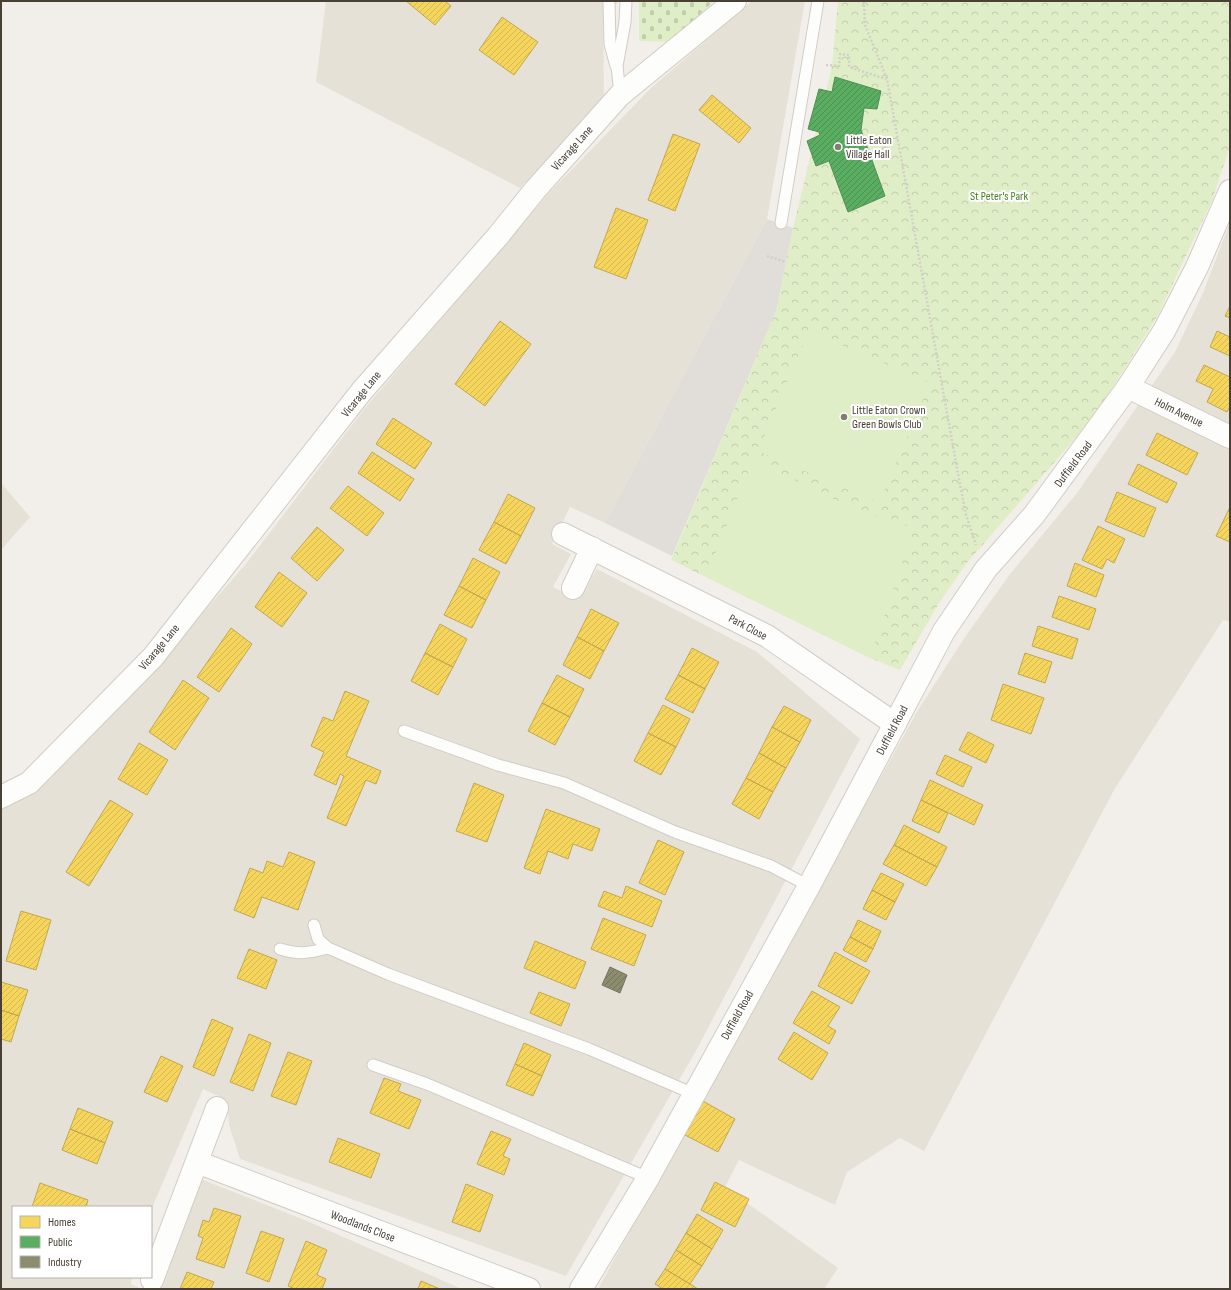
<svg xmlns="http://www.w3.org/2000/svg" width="1231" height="1290" viewBox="0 0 1231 1290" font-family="'Sofia Sans Condensed',sans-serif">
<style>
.residential{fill:#e6e1d7}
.cemetery{fill:url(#cemetery-stones)}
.park{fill:url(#park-crowns)}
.pitch{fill:#e0eec8}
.parking{fill:#e1deda}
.homes{fill:url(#homes-hatch);stroke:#c2a850}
.public{fill:url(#public-hatch);stroke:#558d54}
.industry{fill:url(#industry-hatch);stroke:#78755d}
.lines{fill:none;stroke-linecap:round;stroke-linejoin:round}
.service-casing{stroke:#d0cdc7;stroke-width:13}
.minor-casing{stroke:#d0cdc7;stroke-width:24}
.tertiary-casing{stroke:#d0cdc7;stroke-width:24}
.path{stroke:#d2cfca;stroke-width:2.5;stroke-dasharray:2 2;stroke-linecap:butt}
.service{stroke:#fdfdfc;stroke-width:11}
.minor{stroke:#fdfdfc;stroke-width:22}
.tertiary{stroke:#fdfdfc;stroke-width:22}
.poi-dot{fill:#847d74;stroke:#fff;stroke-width:1.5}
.labels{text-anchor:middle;stroke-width:4;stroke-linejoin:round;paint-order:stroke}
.poi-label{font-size:12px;fill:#484035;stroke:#fff;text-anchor:start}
.street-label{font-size:12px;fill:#484035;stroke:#fff}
.park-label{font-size:12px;fill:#488022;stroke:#fff}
</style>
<defs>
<pattern id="cemetery-stones" width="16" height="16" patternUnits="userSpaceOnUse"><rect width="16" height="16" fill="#e0eec8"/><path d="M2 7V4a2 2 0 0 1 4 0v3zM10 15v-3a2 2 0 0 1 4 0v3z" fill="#c2cdac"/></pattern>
<pattern id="park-crowns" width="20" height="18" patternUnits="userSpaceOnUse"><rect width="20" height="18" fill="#e0eec8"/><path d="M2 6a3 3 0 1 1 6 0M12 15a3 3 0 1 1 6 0" fill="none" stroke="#c2cdac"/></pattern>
<pattern id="homes-hatch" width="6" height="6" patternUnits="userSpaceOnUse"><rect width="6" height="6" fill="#f6d55c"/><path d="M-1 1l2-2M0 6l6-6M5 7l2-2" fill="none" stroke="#d4b851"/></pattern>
<pattern id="public-hatch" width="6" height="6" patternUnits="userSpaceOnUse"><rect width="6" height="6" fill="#5aae61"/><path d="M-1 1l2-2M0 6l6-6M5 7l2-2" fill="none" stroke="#4c8f51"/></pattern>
<pattern id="industry-hatch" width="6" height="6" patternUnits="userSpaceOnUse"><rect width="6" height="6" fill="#8c8c6e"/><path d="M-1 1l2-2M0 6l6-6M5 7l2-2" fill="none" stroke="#74745b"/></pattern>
</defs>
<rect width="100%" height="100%" fill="#f2efea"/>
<path class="residential" d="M326 1H617V4L603 2 604 99 520 188 316 82Z
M752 1H805L767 219 605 523 570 507 552 544 571 554 553 587 579 600 597 569 757 652 860 739 697 1049 566 1276 240 1159 229 1125 227 1100 203 1089 151 1210V1207H13V1277H132L131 1284 142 1289H1V810L5 804 50 779 149 674 245 565 365 408 547 195 651 88Z
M1230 222V622L1223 620 1114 790 924 1151 900 1138 847 1172 835 1205 739 1160 725 1187 838 1268 824 1289H598L701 1100 918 710 965 637 1010 574 1077 493 1175 352 1203 293Z
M1 483 30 517 1 550Z
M201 1179 307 1221 462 1289H158L189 1201Z"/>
<path class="cemetery" d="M639 1H714L670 42 639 41Z"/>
<path class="park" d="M838 1H1230V146L1212 201 1157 317 1104 401 1078 435 967 563 941 600 900 670 870 658 671 560 776 311 793 228 832 66Z"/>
<path class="pitch" d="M809 331 930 383 879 503 758 451Z
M753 460 854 509 914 528 870 658 706 577Z"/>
<path class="parking" d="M767 219 793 228 776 311 672 556 605 523Z"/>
<path class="homes" d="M406 1H445L451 6 435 25Z
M502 17 538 42 514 75 479 50Z
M712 95 751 128 739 143 699 110Z
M673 134 700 144 675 211 648 200Z
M616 208 648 220 626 279 594 267Z
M1230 306V318L1225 316Z
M500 321 531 344 485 406 455 384Z
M1217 331 1230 337V356L1210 347Z
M1204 365 1230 377V406L1227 412 1207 402 1213 389 1196 381Z
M393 418 432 443 415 469 376 444Z
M1157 433 1198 453 1187 475 1146 455Z
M372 452 414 479 400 501 358 473Z
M1138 464 1177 483 1167 503 1128 484Z
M348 486 384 513 367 536 330 508Z
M1117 492 1156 508 1144 537 1105 521Z
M508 494 535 508 521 536 494 522Z
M1230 507V542L1216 536Z
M494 522 521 536 506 564 479 550Z
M1098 526 1125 539 1114 563 1107 559 1102 569 1082 560Z
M317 527 344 550 317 581 291 558Z
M473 558 500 572 486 600 459 586Z
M1075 563 1104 575 1096 597 1067 586Z
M279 572 307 593 282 627 255 607Z
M459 586 486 600 472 628 444 615Z
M1059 596 1096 609 1089 630 1052 617Z
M591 609 619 623 604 651 577 637Z
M440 624 467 639 453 667 425 653Z
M1038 626 1078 639 1072 659 1032 646Z
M231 628 252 644 219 692 197 677Z
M577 637 604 651 590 679 563 665Z
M692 648 719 662 705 689 678 675Z
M425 653 453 667 438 695 411 681Z
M1025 653 1052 662 1045 683 1018 674Z
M557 675 584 689 570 717 542 703Z
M678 675 705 689 693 713 665 699Z
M183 680 209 698 175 750 149 732Z
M1003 684 1044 698 1031 734 991 720Z
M345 691 369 701 346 756 381 771 376 784 366 780 346 826 327 818 344 776 340 774 336 785 314 775 324 752 311 746 323 717 333 721Z
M542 703 570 717 555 745 528 731Z
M663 705 690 719 676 747 648 733Z
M784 706 811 720 800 742 772 727Z
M772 727 800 742 786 768 759 753Z
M968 732 994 745 986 763 959 750Z
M648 733 676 747 661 775 634 761Z
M139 743 168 760 147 795 118 779Z
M759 753 786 768 773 792 746 778Z
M945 755 972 767 963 787 936 774Z
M746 778 773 792 759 819 732 804Z
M930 780 983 805 974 825 921 800Z
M474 783 504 795 487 842 456 831Z
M110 800 133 814 89 886 66 872Z
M921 800 948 813 939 833 912 821Z
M546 809 600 829 592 851 573 844 568 859 548 851 540 874 524 868Z
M904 825 947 847 937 867 894 845Z
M658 840 684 852 665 895 639 883Z
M894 845 937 867 926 886 883 864Z
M289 852 315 862 298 910 262 897 254 918 234 910 250 868 263 873 267 861 283 867Z
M881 873 904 884 895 902 872 890Z
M626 886 662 901 652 927 598 906 604 891 622 898Z
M872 890 895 902 886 920 863 909Z
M21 911 51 920 36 970 6 961Z
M603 918 646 935 634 966 591 949Z
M858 920 881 931 873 949 850 937Z
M850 937 873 949 866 962 843 950Z
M535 941 586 962 575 989 524 968Z
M249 949 277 960 266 989 237 978Z
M835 952 870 971 852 1004 818 986Z
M1 982 28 990 19 1016 1 1010Z
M812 991 840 1007 828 1026 836 1031 829 1044 793 1023Z
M539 992 570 1004 561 1026 530 1013Z
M1 1010 19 1016 11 1042 1 1039Z
M212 1019 233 1028 214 1076 193 1067Z
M794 1032 828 1053 812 1080 778 1059Z
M249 1034 271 1043 253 1091 230 1082Z
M524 1043 551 1055 542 1076 515 1064Z
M288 1052 312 1061 296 1105 271 1096Z
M161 1056 183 1066 167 1102 144 1092Z
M515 1064 542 1076 533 1096 506 1085Z
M384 1078 401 1084 398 1091 421 1100 409 1129 370 1113Z
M701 1100 735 1119 718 1152 683 1134Z
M78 1108 113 1122 105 1143 70 1129Z
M70 1129 105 1143 97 1164 62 1150Z
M491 1131 511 1139 503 1156 510 1159 504 1175 477 1164Z
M338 1138 380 1154 371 1178 329 1162Z
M715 1182 749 1199 735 1227 701 1210Z
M40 1183 88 1200 86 1207H32Z
M466 1184 493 1195 480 1232 452 1222Z
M214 1208 241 1216 224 1268 196 1259 203 1238 198 1236 203 1220 209 1222Z
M697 1214 723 1230 712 1249 686 1233Z
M261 1231 284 1239 269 1282 246 1273Z
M686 1233 712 1249 702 1266 676 1250Z
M306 1241 327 1250 317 1275 326 1279 322 1289H295L288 1286Z
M676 1250 702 1266 690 1284 665 1269Z
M665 1269 690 1284 698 1289H663L655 1284Z
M187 1272 214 1282 211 1289H180Z
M421 1281 440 1289H418Z"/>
<path class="public" d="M835 77 881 91 877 109 864 108 861 130 885 196 848 212 829 161 816 166 807 141 820 135 819 132 808 129 819 89 832 92Z"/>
<path class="industry" d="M610 967 627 975 620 993 602 985Z"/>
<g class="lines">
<g class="service-casing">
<path id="service" d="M609 1 610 44 616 66
M620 95 617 66 625 22 626 1
M781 223 818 1
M404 731 498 765 564 783 675 832 771 866 809 886
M314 925 318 939 328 948 388 974 589 1049 694 1094
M280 949C300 955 308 953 328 948
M373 1065 427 1084 648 1178"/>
</g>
<g class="minor-casing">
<path id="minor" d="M1128 387 1230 437
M563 534 767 636 895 724
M573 588 592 548
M1 797 29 783 153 657 361 392 498 236 535 190 620 95 735 1
M197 1162 529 1289
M152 1280 217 1108"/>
</g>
<g class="tertiary-casing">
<path id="tertiary" d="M581 1289 648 1178 809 886 944 631 986 569 1034 515 1128 387 1164 331 1197 267 1230 191"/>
</g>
<path class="path" d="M864 1 865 25 887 79 958 474 966 515 976 545
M826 65 839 66 840 54 849 55V67L886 79
M767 256 786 262"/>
<use href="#service" class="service"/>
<use href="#minor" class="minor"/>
<use href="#tertiary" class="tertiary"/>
</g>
<g class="poi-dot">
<circle cx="838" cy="147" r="4"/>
<circle cx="844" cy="417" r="4"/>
</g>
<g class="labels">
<g class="poi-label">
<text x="846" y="144">Little Eaton<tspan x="846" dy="14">Village Hall</tspan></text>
<text x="852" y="414">Little Eaton Crown<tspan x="852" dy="14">Green Bowls Club</tspan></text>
</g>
<g class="street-label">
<text transform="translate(572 148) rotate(-48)" y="4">Vicarage Lane</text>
<text transform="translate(361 394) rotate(-51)" y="4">Vicarage Lane</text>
<text transform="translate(1179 412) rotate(26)" y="4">Holm Avenue</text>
<text transform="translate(1073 464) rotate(-53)" y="4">Duffield Road</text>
<text transform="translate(748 627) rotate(28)" y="4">Park Close</text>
<text transform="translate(159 647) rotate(-50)" y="4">Vicarage Lane</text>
<text transform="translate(892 730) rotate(-62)" y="4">Duffield Road</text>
<text transform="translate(737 1015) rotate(-61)" y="4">Duffield Road</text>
<text transform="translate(363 1226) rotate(21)" y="4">Woodlands Close</text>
</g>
<g class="park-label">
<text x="999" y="200">St Peter's Park</text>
</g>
</g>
<rect width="1231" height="1290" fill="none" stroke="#484035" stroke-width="4"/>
<rect x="12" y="1206" width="140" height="72" fill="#ffffff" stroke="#b6b3ae"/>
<rect x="20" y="1216" width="20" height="12" fill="#f6d55c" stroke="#b6b3ae"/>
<text x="48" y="1226" font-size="12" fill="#484035">Homes</text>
<rect x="20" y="1236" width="20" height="12" fill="#5aae61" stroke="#b6b3ae"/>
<text x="48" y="1246" font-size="12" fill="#484035">Public</text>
<rect x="20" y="1256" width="20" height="12" fill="#8c8c6e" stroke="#b6b3ae"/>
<text x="48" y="1266" font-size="12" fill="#484035">Industry</text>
</svg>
